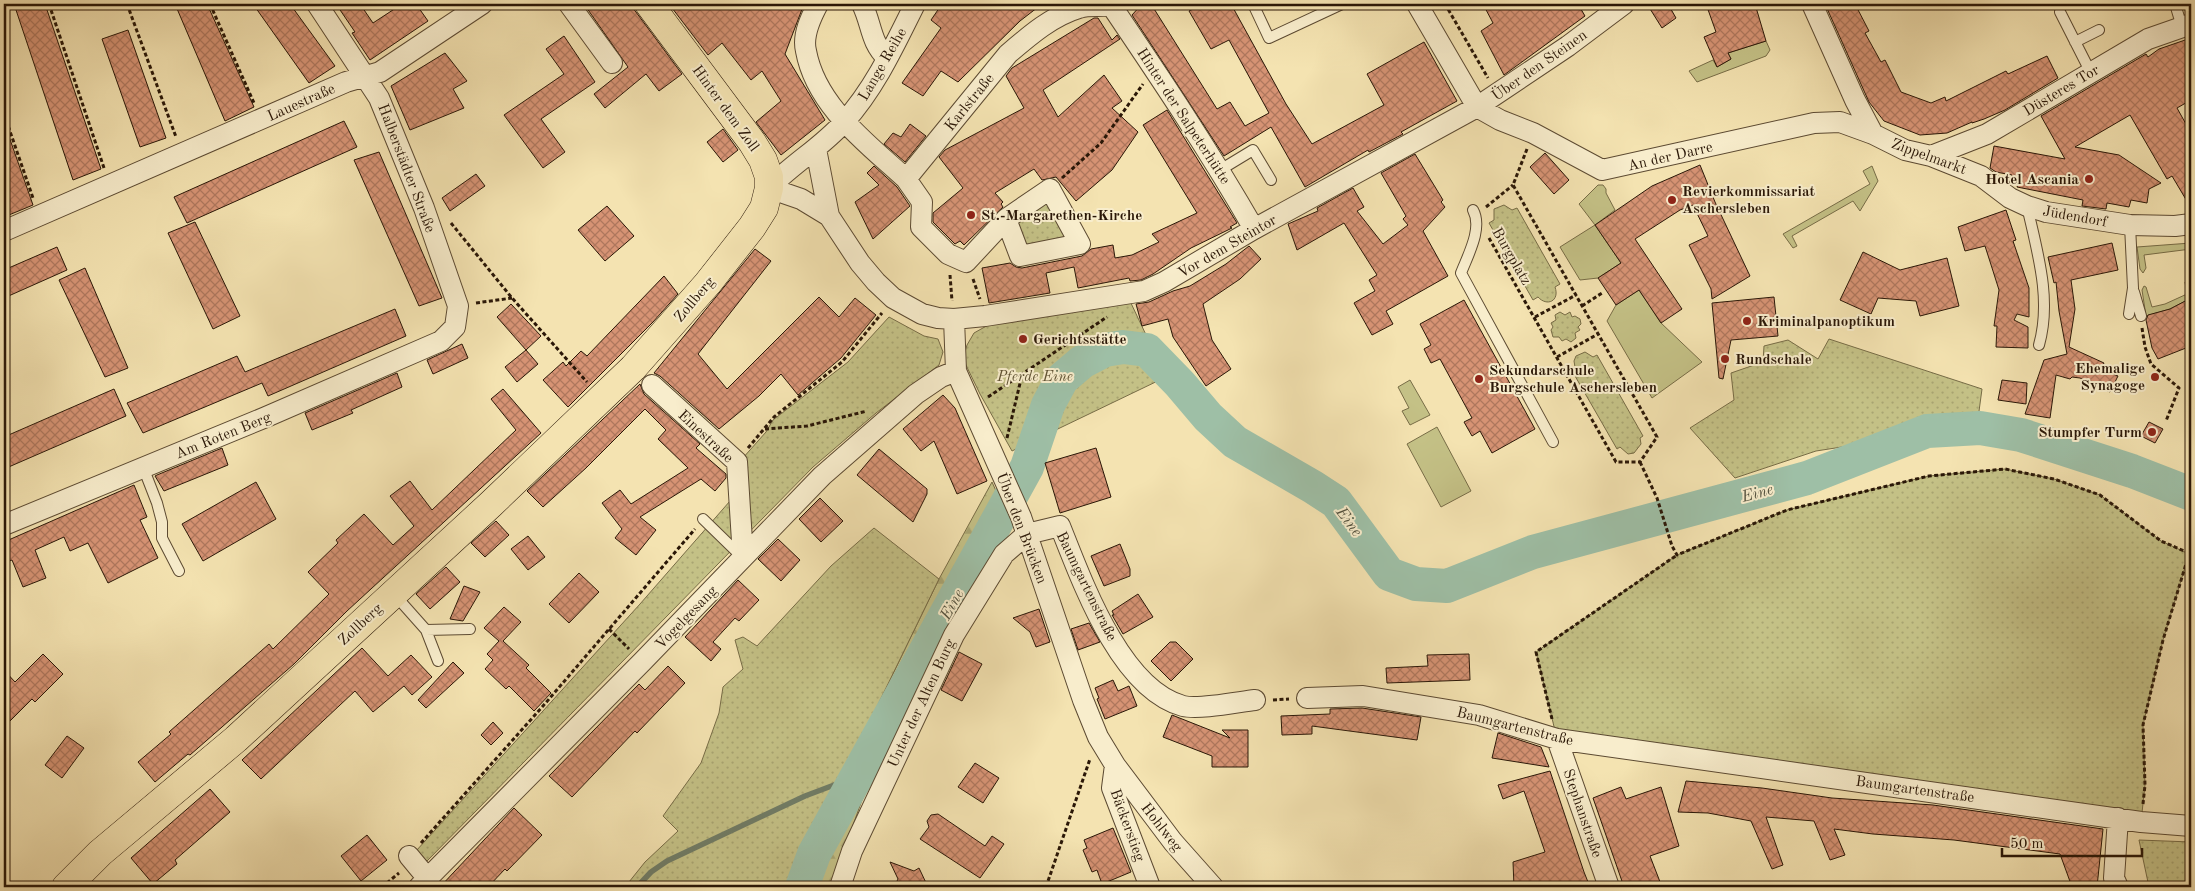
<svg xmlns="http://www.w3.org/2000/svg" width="2195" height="891" viewBox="0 0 2195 891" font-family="'Old Standard TT',serif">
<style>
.grass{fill:#c4c186;stroke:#776c46}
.forest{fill:url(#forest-firs);stroke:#776c46}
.park{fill:url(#park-dots);stroke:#776c46}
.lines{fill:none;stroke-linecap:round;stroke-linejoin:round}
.stream{stroke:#707c66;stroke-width:5.5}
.river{stroke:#9ebfa6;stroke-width:34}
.building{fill:url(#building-cross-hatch);stroke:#2a1707}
.service-casing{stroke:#5c4a32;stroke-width:12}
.minor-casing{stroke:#5c4a32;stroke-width:22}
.primary-casing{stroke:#2a1707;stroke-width:29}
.path{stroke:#2a1707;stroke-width:3;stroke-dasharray:4 2.5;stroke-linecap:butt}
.service{stroke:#f8edcc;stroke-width:10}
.minor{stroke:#f8edcc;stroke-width:20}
.primary{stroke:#f4e3b1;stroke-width:28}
.poi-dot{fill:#8f2418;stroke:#f8edcc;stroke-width:2}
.labels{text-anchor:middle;stroke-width:4;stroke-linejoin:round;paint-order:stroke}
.street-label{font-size:15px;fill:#2a1707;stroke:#f8edcc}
.poi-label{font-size:15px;font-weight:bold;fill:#2a1707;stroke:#f8edcc;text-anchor:start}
.park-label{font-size:15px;font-style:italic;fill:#605233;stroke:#f8edcc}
.water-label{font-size:16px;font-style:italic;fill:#53523f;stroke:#f8edcc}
</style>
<defs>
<pattern id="forest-firs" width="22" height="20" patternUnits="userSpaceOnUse" patternTransform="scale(1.25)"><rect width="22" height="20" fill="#c4c186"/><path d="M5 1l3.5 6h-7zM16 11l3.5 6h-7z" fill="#a9a572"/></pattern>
<pattern id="park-dots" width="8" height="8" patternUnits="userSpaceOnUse" patternTransform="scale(1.25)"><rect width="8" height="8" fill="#c4c186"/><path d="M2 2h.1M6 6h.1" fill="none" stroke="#a9a572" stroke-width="1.8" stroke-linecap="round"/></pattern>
<pattern id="building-cross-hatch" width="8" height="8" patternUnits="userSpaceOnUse" patternTransform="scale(1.25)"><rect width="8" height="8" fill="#d69374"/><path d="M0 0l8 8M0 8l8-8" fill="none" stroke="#ae775d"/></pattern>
</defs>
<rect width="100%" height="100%" fill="#f4e3b1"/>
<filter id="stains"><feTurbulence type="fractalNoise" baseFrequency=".004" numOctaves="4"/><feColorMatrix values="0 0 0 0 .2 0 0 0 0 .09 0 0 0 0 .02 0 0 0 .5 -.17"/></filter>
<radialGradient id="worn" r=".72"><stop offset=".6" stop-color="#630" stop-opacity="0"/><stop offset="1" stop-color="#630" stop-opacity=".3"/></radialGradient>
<path class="grass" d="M1766 41 1770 50 1766 56 1697 82 1689 71 1713 60 1717 67 1731 59 1728 53Z
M1872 166 1878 181 1860 211 1853 201 1792 236 1797 246 1793 248 1783 234 1870 184 1863 171Z
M1598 185H1603L1606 189V193L1615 210 1595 225 1621 263 1598 278 1580 280 1560 247 1595 225 1579 204Z
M2191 243V249L2144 255 2146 268 2143 273 2140 269 2137 247Z
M2191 281V298L2170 309 2146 316 2142 290 2144 286 2146 287 2152 307 2165 304 2187 294 2185 282Z
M1639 290 1661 323 1702 362 1652 398 1607 321 1616 305Z
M1410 380 1430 415 1410 425 1402 411 1409 408 1398 387Z
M1437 427 1471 491 1441 507 1407 444Z"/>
<path class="forest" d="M992 482 1010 522 943 635 862 800 831 887H792L799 867 939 579Z"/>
<path class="park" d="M1047 199 1069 240 1022 251 1013 220Z
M1504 205 1512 210 1517 208 1560 284 1555 287C1560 301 1547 307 1538 297L1533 300 1489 223 1494 220V209Z
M1129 299 1166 377 1012 451 980 394 963 359 967 345 974 333 990 324Z
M1560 312 1565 315 1570 312 1572 317 1575 316 1580 319 1581 324 1578 327 1580 330 1575 333 1576 338 1571 342 1566 339 1562 341 1559 337H1553L1551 330 1553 327 1551 323 1556 320 1555 315Z
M889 317 924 336 938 339 943 352 939 365 876 413 813 467 427 861 416 851 640 604 744 485 742 459 766 432 773 420 848 362Z
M1829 339 1982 389 1977 426 1816 451 1735 478 1690 428 1734 400 1731 373 1763 362 1764 346 1788 340 1818 359Z
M1585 352 1593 357 1597 355 1643 436 1640 438 1641 444 1634 453 1628 454 1620 447 1617 449 1571 369 1575 367 1574 361 1576 356Z
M2005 469 2054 479 2100 495 2161 541 2189 554 2163 640 2143 725 2145 785 2141 822 1557 739 1536 652 1677 555 1787 510 1929 476Z
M874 528 939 579 799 867 792 887H625L645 862 678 831 663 816 701 763 719 713 723 687 743 669 735 640 743 637 757 646 831 566Z
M2139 840 2191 842V881L2171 887H2149Z"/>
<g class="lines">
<path class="stream" d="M637 887 651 872 667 861 805 796 858 776"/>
<path class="river" d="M802 887 814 854 1027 467 1048 405 1062 379 1082 362 1105 350 1123 347 1147 350 1180 384 1208 417 1235 442 1313 487 1336 502 1389 574 1416 584 1447 586 1533 552 1807 478 1927 431 1980 428 2021 435 2132 471 2191 494"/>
</g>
<path class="building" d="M14 4H45L101 169 73 180Z
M175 4H207L254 107 225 121Z
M253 4H290L335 66 309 83Z
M336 4H360L373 23 402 4H416L428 21 370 60 352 33 355 32Z
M584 4H630L682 74 659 91 646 74 605 108 594 94 628 67Z
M669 4H804L785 54 825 120 781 155 756 122 781 101 762 71 751 80 722 43 708 55Z
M942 4H1042L1020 21 958 82 941 71 923 96 902 83 941 28 931 20Z
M1142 4H1151L1217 109 1230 102 1245 126 1269 113 1229 40 1211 49 1189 11 1203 4H1231L1286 104 1312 144 1384 105 1367 74 1424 42 1457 101 1401 132 1403 134 1369 152 1368 150 1305 187 1271 127 1224 156 1132 15Z
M1483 4H1512L1515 9 1525 4H1578L1585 16 1504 75 1481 31 1493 23Z
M1647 4H1668L1676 18 1662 28Z
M1706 4H1755L1766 41 1728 53 1731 59 1717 67 1704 37 1716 32Z
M1825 4H1855L1869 31 1865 33 1881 62 1885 60 1901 92 1931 103 1945 97 1946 101 2006 71 2008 74 2047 56 2058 78 2005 110 1984 119 1972 123V122L1947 133 1920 135 1884 121 1869 102Z
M1094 18H1098L1112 40 1117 35 1120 39 1043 90 1058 117 1104 75 1122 101 1112 108 1138 132 1112 170 1076 201 1056 177 1042 180 1034 169 995 193 1003 202 1001 204 1003 207 964 245 960 241 955 244 933 222V213L963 188 939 157 945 150 1024 108 1006 76 1012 68Z
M128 30 166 138 140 147 102 39Z
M564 36 595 82 541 119 565 152 543 168 504 115 564 74 546 49Z
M2191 38V100L2177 108 2191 133V208L2172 176 2167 179 2130 115 2075 147 2119 155 2161 183 2149 189 2147 203 2131 200 2129 207 2107 203 2106 209 2082 206 2083 200 2017 187 2018 184 2011 182 2012 175 1996 172 1990 168 1994 146 2065 159 2041 116 2146 54 2148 57 2159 49Z
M445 53 467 81 453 89 464 108 410 130 391 86Z
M1167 110 1237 223 1230 227 1232 228 1191 248 1153 274 1141 280 1130 281 1129 278 1078 288 1074 267 1046 273 1050 293 989 303 982 268 1010 263 1016 267 1022 268 1082 256 1091 249 1113 245 1115 258 1132 255 1159 242 1152 234 1197 213 1143 125Z
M344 121 357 147 187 223 174 197Z
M910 124 926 136 905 162 884 144 893 133 901 137Z
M6 128 33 205 4 217V129Z
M723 129 738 150 723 162 707 142Z
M379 152 442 298 419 306 354 160Z
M1545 153 1569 180 1554 194 1530 167Z
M1415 154 1443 200 1441 202 1445 207 1423 231 1448 276 1386 311 1393 324 1372 335 1354 303 1375 291 1369 280 1377 275 1344 223 1297 250 1288 224 1318 211 1317 208 1353 188 1364 207 1357 211 1383 244 1408 225 1403 219 1406 216 1381 173Z
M1700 165 1715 202 1750 276 1712 299 1711 289 1689 245 1708 236 1693 205 1680 210 1635 239 1682 309 1661 323 1639 290 1616 305 1598 278 1621 263 1595 225 1652 186Z
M874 166 897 187 910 206 873 239 855 202 879 185 867 173Z
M476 174 485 186 450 211 442 198Z
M607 206 634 236 605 261 578 230Z
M2006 210 2016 240 2013 241 2029 288V317L2017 314 2014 320 2028 327V348L1996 347 1997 326H1994L1999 290 1993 271 1985 246 1965 251 1958 227Z
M195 222 240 316 213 329 168 233Z
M2112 243 2118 270 2071 280 2075 309 2069 347 2104 363 2101 369 2118 376 2110 392 2080 378 2072 377 2070 379 2056 375 2050 418 2025 414 2044 360 2067 354 2059 311 2056 282 2054 283 2048 257Z
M1249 246 1261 259 1240 279 1203 304 1212 340 1231 369 1206 386 1173 337 1168 319 1142 326 1136 304 1149 302 1173 291 1190 286 1226 264Z
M57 247 67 270 4 298V270Z
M755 249 771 261 698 354 727 389 819 297 839 317 855 298 876 315 841 358 798 395 781 374 759 396 719 429 660 376 654 373Z
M1863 252 1900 270 1947 258 1959 306 1920 316 1916 301 1878 298 1871 314 1840 300Z
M85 268 128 368 105 377 59 280Z
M664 276 678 294 653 322 568 407 543 380 563 362 566 366 581 351 587 356Z
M1774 297 1778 336 1731 340 1723 379 1719 378 1712 303Z
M2191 298V346L2158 359 2152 348 2146 320 2148 315 2170 309Z
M1464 300 1535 429 1492 453 1480 431 1472 436 1464 422 1472 418 1440 359 1431 363 1424 349 1431 345 1420 324Z
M511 304 541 336 526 350 497 317Z
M395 309 406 336 268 396 262 383 143 433 127 403 237 356 245 372Z
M462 344 468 358 433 374 427 360Z
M526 350 538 364 517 382 505 367Z
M397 373 402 387 351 410 353 413 312 430 305 413Z
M2002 380 2027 383 2026 404 1998 400Z
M640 384 644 394 700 444 696 448 726 474V478L715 491 701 479 640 517 656 530 636 555 615 538 622 529 602 503 620 490 631 504 688 468 658 439 666 430 645 409 586 468 543 507 527 491Z
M114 389 126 416 4 469V437Z
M503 389 541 433 347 611 294 664 190 755 188 754 155 782 138 762 171 734 169 732 269 644 273 649 329 594 308 572 338 543 336 540 364 514 393 545 414 526 390 496 410 481 432 510 516 430 491 399Z
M943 395 955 408 987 481 957 494 934 441 921 451 903 429Z
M2149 422 2163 429 2155 443 2141 436Z
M222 448 228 465 164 491 155 476 157 475Z
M1096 448 1111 497 1060 513 1045 463Z
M879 449 927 489V494L913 522 857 475Z
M256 482 276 519 203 561 182 524Z
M134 485 147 517 140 520 158 558 108 583 88 543 70 551 64 537 35 550 46 578 23 587 12 560 4 563V542Z
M820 498 843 521 821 542 799 519Z
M496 521 509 535 485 557 471 543Z
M528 536 545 557 528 570 511 549Z
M778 539 800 560 781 581 758 559Z
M1120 544 1130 569V576L1104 586 1091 556Z
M446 567 460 582 430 609 416 594Z
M579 573 599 592 569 623 549 604Z
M738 580 759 600 739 621 735 618 713 642 721 649 711 661 685 637Z
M464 586 480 592 463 621 450 619Z
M1138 594 1153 617 1123 634 1112 615H1114L1112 611Z
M504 607 521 622 503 641 529 665 526 668 551 693 534 711 509 686 506 689 485 669 493 660 487 654 499 641 484 628Z
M1039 609 1050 642 1036 647 1030 632 1013 618Z
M1089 623 1100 642 1078 650 1071 629Z
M1170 642H1176L1193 659 1171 681 1151 661Z
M362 648 388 676 411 655 432 677 412 695 404 686 373 712 355 691 261 779 242 760Z
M959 652 982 664 962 701 941 690Z
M43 654 63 674 35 702 32 699 4 727V670L15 682Z
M1469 654 1470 680 1387 683 1386 668 1428 666 1427 655Z
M453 662 464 673 426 708 418 700Z
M668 666 685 683 637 733 635 731 572 797 549 776 639 684 645 690Z
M1113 680 1118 691 1129 686 1137 706 1105 719 1097 699 1099 698 1095 688Z
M1362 708 1421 717 1417 740 1312 726V734L1282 735 1281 716 1330 714V709Z
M1172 715 1230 738 1222 730H1248V767H1212V756L1163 737Z
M493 722 503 733 491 745 481 735Z
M1498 733 1541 747 1549 767 1492 758Z
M67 736 84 748 62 778 45 765Z
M975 763 999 778 983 803 958 787Z
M1550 771 1584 872 1590 887H1514L1513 862 1545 852 1524 791 1503 799 1498 785Z
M1686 781 1762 788 1832 798 1933 805 2103 829 2097 887H2072L2060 854 1954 840 1873 834 1834 829 1845 855 1830 860 1814 821 1766 817 1783 865 1772 869 1751 821 1708 813 1678 812Z
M1621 787 1626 799 1661 787 1679 846 1650 856 1662 887H1624L1593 798Z
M210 789 230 812 175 860 177 864 153 884 131 858Z
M514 808 542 835 507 871 505 869 488 887H440Z
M938 814 985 846 992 836 1004 844 980 878 920 839 929 827 927 821 931 815Z
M1113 828 1131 872 1102 884 1097 870 1092 872 1083 850 1087 848 1084 840Z
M367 835 387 860 361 881 341 856Z
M890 862 914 871 919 868 928 887H894L898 879Z"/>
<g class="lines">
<g class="service-casing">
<path id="service" d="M1253 4 1269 38 1342 4
M2175 4 2182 27
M2060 12 2091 73
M2075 42 2099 30
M1220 170 1253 150 1271 180
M2027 206C2037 251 2052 299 2039 345
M1473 210C1483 228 1468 255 1461 273L1553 442
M2134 292 2141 316
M2129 314 2133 288 2130 225
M143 467 157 503 162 522V538L179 571
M703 519 742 557
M394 594 426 630 470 629
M426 630 438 661"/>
</g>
<g class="minor-casing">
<path id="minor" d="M569 4 612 63
M818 4C811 17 802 35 806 51 816 106 867 143 906 179L1008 54C1029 36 1052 16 1079 8 1090 4 1104 8 1113 4
M862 4C872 24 870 42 887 58
M1417 4 1477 107 1500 120 1533 133 1602 170 1814 123 1840 122 1873 134 1905 150 1931 156 1981 176 2010 198 2027 206 2046 212 2130 225 2175 226 2191 224
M1812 4 1855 100 1873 134
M1111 5C1161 79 1210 152 1254 229
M816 149 829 216 860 263 876 282 893 298 922 314 938 318 954 319 985 316 1144 291 1164 282 1254 229 1477 107 1568 46 1624 4
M1931 156 1987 134 2148 39 2191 24
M906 179 922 202 921 227 948 254 966 262 1006 219 1050 189 1080 244 1020 256 1006 219
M829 216 801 199 769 188C792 164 822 147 844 122 875 88 895 44 915 4
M4 231 346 82 380 72 482 4
M954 319 956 371 1021 517 1083 700 1098 737 1115 765 1112 788 1150 887
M652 385 737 462 743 557
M4 525 266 417 441 341 455 327 458 306 424 208 379 98 317 4
M1307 698 1363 696 1479 715 1557 739 2141 822 2191 826
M1557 739 1609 887
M1115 765 1173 842 1213 887
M409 856 428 879
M419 887 642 662 822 476 916 394 941 377 956 371
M840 887 852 851 954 635 1004 554 1027 534 1060 526C1082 581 1120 689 1183 706 1199 710 1238 702 1255 700
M2118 887 2114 878 2118 818"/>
</g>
<g class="primary-casing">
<path id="primary" d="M66 887 100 853 236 739 491 504 633 368 708 283 752 227 764 208 769 188V177L763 160 752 142 649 4"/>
</g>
<path class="path" d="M49 4 104 168
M127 4 176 137
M210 4 254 103
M1445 4 1488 78
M4 114 33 198
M1527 149 1513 185 1657 437 1640 462
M1062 178 1101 143 1143 84
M1486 207 1513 185
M451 223 512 298 587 382
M1489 238 1616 462H1640
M950 275 952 301
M973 279 980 299
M476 303 512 298
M1582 306 1602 293
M1535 317 1576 295
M2142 328 2145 347 2151 364 2179 388 2166 421
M1557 357 1598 334
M988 397 1107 317
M765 429 807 426 867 411
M1007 438 1022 375
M748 448 774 417 842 362 882 313
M1640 462 1657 498 1672 546 1677 555 1787 510 1929 476 2005 469 2054 479 2100 495 2161 541 2191 554
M609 629 629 649
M1273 700 1289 699
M1552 719 1536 652 1677 555
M2143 804 2145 785 2143 725 2163 640 2189 554
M421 843 543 706 695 529
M382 887 399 873
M1046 887 1090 759"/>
<use href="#service" class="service"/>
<use href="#minor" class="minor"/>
<use href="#primary" class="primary"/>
</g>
<g class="poi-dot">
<circle cx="2089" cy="179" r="5"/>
<circle cx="1672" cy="200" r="5"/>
<circle cx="971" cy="215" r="5"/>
<circle cx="1747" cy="321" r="5"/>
<circle cx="1023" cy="339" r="5"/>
<circle cx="1725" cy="359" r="5"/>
<circle cx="2155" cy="377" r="5"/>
<circle cx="1479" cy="379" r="5"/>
<circle cx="2152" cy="432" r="5"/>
</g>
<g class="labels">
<g class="street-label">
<text transform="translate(882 64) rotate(-60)" y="5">Lange Reihe</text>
<text transform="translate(1539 65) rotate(-35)" y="5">Über den Steinen</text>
<text transform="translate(2061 90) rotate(-31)" y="5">Düsteres Tor</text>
<text transform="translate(301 102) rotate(-24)" y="5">Lauestraße</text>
<text transform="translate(969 102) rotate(-51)" y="5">Karlstraße</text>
<text transform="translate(726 108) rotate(54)" y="5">Hinter dem Zoll</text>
<text transform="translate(1184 116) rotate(57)" y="5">Hinter der Salpeterhütte</text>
<text transform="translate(1670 156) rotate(-13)" y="5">An der Darre</text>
<text transform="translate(1929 156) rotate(20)" y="5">Zippelmarkt</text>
<text transform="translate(407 168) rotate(69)" y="5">Halberstädter Straße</text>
<text transform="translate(2075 216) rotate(10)" y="5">Jüdendorf</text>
<text transform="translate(1227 246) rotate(-30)" y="5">Vor dem Steintor</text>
<text transform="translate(1512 256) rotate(60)" y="5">Burgplatz</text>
<text transform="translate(694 299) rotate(-50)" y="5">Zollberg</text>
<text transform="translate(223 435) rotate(-22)" y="5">Am Roten Berg</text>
<text transform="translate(706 436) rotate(43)" y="5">Einestraße</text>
<text transform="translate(1022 528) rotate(69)" y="5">Über den Brücken</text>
<text transform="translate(1087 586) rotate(64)" y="5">Baumgartenstraße</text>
<text transform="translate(686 617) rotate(-46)" y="5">Vogelgesang</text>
<text transform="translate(360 624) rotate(-43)" y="5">Zollberg</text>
<text transform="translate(921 703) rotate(-65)" y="5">Unter der Alten Burg</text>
<text transform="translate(1515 726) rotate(14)" y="5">Baumgartenstraße</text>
<text transform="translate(1915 789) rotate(8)" y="5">Baumgartenstraße</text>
<text transform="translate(1583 813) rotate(71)" y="5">Stephanstraße</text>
<text transform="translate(1128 825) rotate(70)" y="5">Bäckerstieg</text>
<text transform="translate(1162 827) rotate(52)" y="5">Hohlweg</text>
</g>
<g class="poi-label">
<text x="2079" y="184" text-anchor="end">Hotel Ascania</text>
<text x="1682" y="196">Revierkommissariat<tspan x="1682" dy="17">Aschersleben</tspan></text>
<text x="981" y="220">St.-Margarethen-Kirche</text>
<text x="1757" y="326">Kriminalpanoptikum</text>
<text x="1033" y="344">Gerichtsstätte</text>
<text x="1735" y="364">Rundschale</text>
<text x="2145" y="373" text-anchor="end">Ehemalige<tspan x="2145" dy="17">Synagoge</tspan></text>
<text x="1489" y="375">Sekundarschule<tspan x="1489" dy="17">Burgschule Aschersleben</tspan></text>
<text x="2142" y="437" text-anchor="end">Stumpfer Turm</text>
</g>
<g class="park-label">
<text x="1035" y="381">Pferde Eine</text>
</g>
<g class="water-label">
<text transform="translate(1757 492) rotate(-15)" y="6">Eine</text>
<text transform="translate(1350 521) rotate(53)" y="6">Eine</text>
<text transform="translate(951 604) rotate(-61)" y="6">Eine</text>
</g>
</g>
<rect width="2195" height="891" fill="none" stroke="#f4e3b1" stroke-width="20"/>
<rect x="5" y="5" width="2185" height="881" fill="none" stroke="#2a1707" stroke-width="2.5"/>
<rect x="10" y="10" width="2175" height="871" fill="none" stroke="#2a1707"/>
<path d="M2002 848v8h140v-8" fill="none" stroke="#2a1707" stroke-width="2.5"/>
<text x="2010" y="848" font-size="15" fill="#2a1707" stroke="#f8edcc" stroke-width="4" paint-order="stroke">50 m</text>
<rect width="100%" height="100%" filter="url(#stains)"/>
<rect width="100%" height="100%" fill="url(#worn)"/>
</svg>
